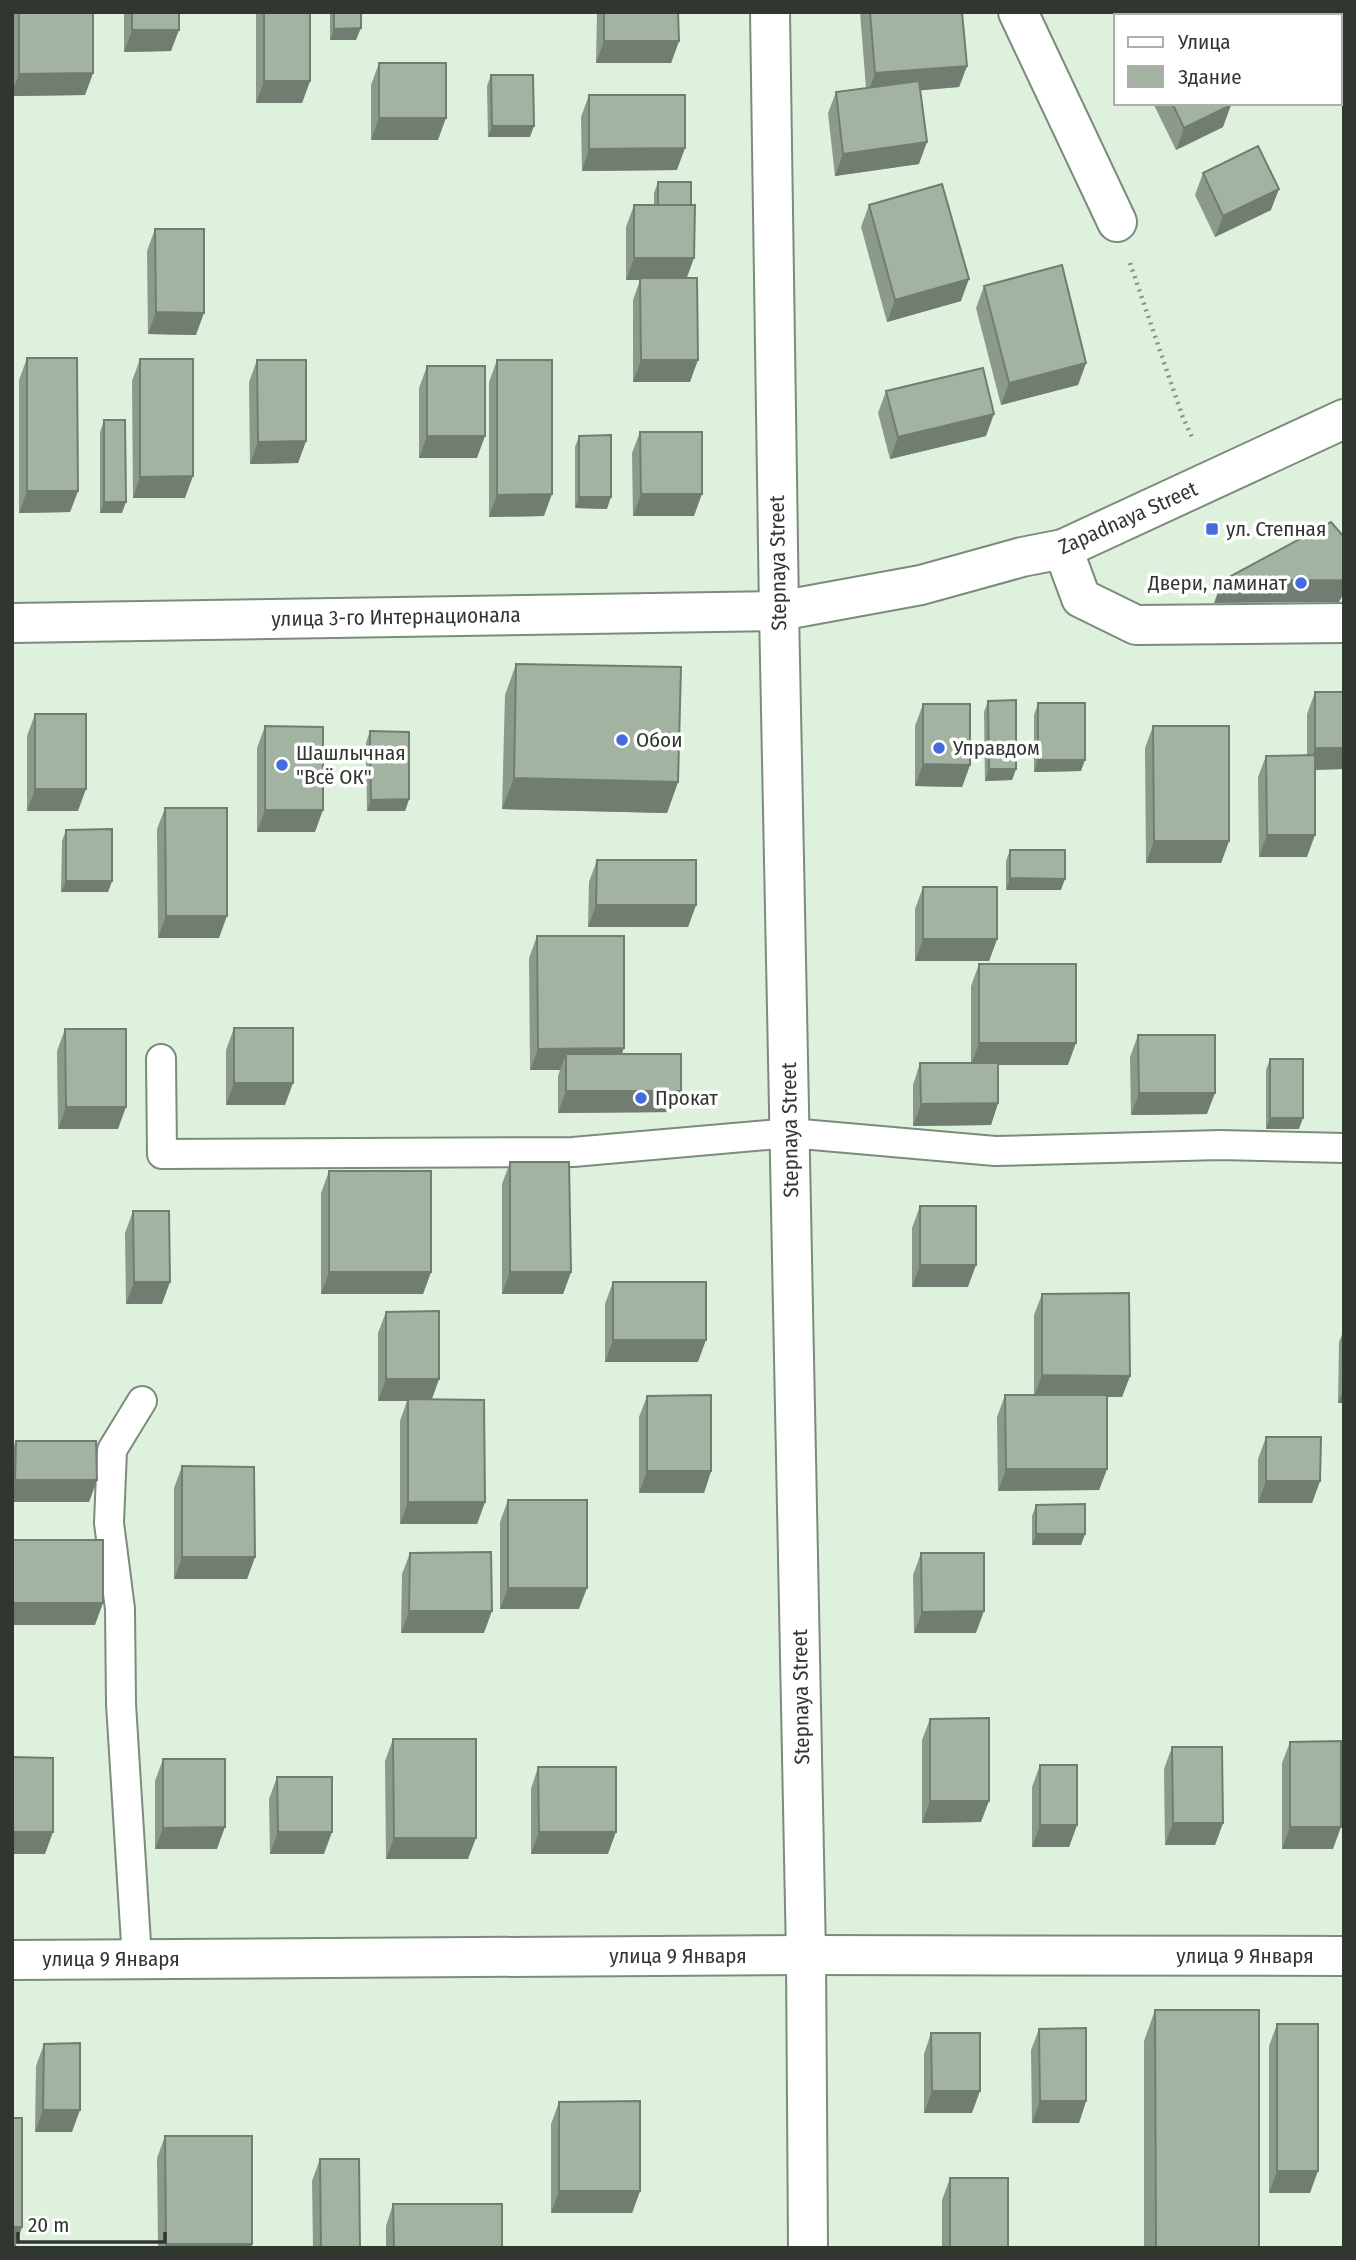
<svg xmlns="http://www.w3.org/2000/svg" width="1356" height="2260" viewBox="0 0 1356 2260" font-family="'Fira Sans Condensed',sans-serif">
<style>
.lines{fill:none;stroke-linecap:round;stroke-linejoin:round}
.service-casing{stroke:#7b8c7a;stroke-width:32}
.minor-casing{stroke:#7b8c7a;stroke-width:42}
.tertiary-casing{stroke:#7b8c7a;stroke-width:42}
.secondary-casing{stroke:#7b8c7a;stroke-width:42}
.path{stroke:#869385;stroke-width:4.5;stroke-dasharray:2 5;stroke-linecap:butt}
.service{stroke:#fff;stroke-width:28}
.minor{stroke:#fff;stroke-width:38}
.tertiary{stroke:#fff;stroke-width:38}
.secondary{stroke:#fff;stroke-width:38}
.wall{fill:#8b9a8a}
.shaded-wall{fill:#717d71}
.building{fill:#a2b3a1;stroke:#717d71;stroke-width:2}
.poi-dot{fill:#446cde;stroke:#fff;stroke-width:2.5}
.labels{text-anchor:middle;stroke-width:7;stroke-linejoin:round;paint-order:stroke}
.street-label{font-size:21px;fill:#30372f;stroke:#fff}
.poi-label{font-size:21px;fill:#30372f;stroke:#fff;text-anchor:start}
</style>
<rect width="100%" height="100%" fill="#def1dd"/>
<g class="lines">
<g class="service-casing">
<path id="service" d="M161 1059 162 1154 573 1152 790 1133 995 1151 1220 1145 1344 1148
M137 1959 121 1704 120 1609 109 1523 112 1450 142 1401"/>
</g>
<g class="minor-casing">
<path id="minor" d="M770 12 779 611
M1018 12 1117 222
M1063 549 1081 598 1136 625 1344 623
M12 1960 806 1955 1344 1956"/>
</g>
<g class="tertiary-casing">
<path id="tertiary" d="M12 623 779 611"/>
</g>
<g class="secondary-casing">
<path id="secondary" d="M808 2248 806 1955 779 611 921 585 1022 557 1063 549 1344 419"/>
</g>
<path class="path" d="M1130 263 1183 418 1193 439"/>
<use href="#service" class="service"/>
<use href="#minor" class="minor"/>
<use href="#tertiary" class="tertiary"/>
<use href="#secondary" class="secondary"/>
</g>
<path class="wall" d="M12 12H93V73L85 95 12 96Z
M124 12H179L171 51 124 52Z
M256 12H310V81L302 103H256Z
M330 12H361L356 40H330Z
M597 12H678L679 41 671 63H596Z
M860 12H962L967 66 959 87 920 90 919 164 835 176 828 113 836 92 866 88Z
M1136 12H1224L1223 16H1135Z
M379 63 438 140H371V85Z
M491 75 530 137H488L487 86Z
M589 95 677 170 582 171 581 117Z
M1153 103H1230L1223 127 1176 150Z
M1203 173 1271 210 1215 237 1195 195Z
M658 182 687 278 690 382H633V300L640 280H626V227L634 205H654V193Z
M869 205 961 301 887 322 861 227Z
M155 229 196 335 148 334 147 251Z
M984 286 1086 363 1078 385 1001 405 976 308Z
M27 358 78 491 70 512 19 513V380Z
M140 359 185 498H133L132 381Z
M257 360 306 441 298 463 250 464 249 382Z
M497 360 544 516 489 517V382Z
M427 366 477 458H419V388Z
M886 391 986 436 890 459 878 413Z
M104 420 122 513H100V432Z
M640 432 694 516H633L632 453Z
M579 436 607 509 575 508V447Z
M516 664 678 782 667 813 502 809 505 695Z
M1315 692H1344V769L1315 770 1307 857H1259L1258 777 1266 756 1307 755V714Z
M988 701 1016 769 1012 780 985 781 984 712Z
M1038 703 1081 771 1034 772V715Z
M923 704 970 765 962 787 915 786V726Z
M35 714 78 811H27V736Z
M265 726 315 832H257V748Z
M1153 726 1229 841 1221 863H1146L1145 748Z
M370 731 409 799 405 811H367L366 743Z
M165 808 219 938H158L157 829Z
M66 830 112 881 108 892H61L62 841Z
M1010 850 1061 890H1006V861Z
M597 860 696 905 688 927H588L589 882Z
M923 887 997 939 989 961H915V909Z
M537 936 622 1054 681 1091 673 1112 558 1113V1076L560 1070H530L529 958Z
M979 964 1068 1065H998V1103L991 1125 913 1126V1085L920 1063H971V986Z
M234 1028 285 1105H226V1050Z
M65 1029 118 1129H58L57 1051Z
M1138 1035 1207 1114 1131 1115 1130 1057Z
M1270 1059 1299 1129H1266V1070Z
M510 1162 571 1272 563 1294H502V1184Z
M329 1171 431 1272 423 1294H321V1193Z
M920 1206 968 1287H912V1228Z
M133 1211 162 1304H126L125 1233Z
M613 1282 698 1362H605V1304Z
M1042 1294 1130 1376 1122 1397H1107V1469L1099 1490 998 1491 997 1417 1005 1395H1034V1315Z
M386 1312 439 1379 432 1399 485 1502 477 1524H400V1421L407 1401H378V1333Z
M1344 1329V1403H1338L1339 1342Z
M647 1396 711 1471 704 1493H639V1417Z
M1266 1437 1320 1481 1312 1503H1258V1459Z
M16 1441 97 1480 89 1502H12V1450Z
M182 1466 255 1557 247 1579H174V1488Z
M508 1500 579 1609H500V1522Z
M1036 1505 1085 1534 1081 1545H1032V1516Z
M410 1553 484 1633H401L402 1574Z
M921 1553 976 1633H914L913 1575Z
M930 1719 981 1822 922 1823V1740Z
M393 1739 468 1859H386L385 1761Z
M1290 1742 1333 1849H1282V1763Z
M1172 1747 1223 1823 1215 1845H1165L1164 1769Z
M163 1759 217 1849H155V1781Z
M1040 1765 1077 1825 1069 1847H1032V1787Z
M538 1767 608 1854H531V1789Z
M277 1777 324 1854H270L269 1799Z
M1155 2010 1259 2248H1144V2041Z
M1277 2024 1310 2193H1269V2046Z
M1039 2029 1086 2101 1079 2123H1032L1031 2050Z
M931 2033 972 2113H924V2054Z
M44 2044 72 2132H35L36 2066Z
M559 2102 640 2191 632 2213H551V2124Z
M165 2136 252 2244 251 2248H158L157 2158Z
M320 2159 360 2248H313L312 2181Z
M950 2178 1008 2248H942V2200Z
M393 2204 502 2248H386V2226Z"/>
<path class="shaded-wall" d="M1209 12H1224L1223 16H1202Z
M361 28 356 40H330L334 29Z
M132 30H179L171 51 124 52Z
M604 41H679L671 63H596Z
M967 66 959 87 867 95 875 73Z
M93 73 85 95 12 96V92L19 74Z
M264 81H310L302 103H256Z
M1231 105 1223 127 1176 150 1184 128Z
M379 118H446L438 140H371Z
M492 126H534L530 137H488Z
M927 142 919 164 835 176 843 154Z
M685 148 677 170 582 171 589 149Z
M1279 189 1271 210 1215 237 1223 216Z
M634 258H694L686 280H626Z
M969 279 961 301 887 322 895 300Z
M156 312 204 313 196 335 148 334Z
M641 360H698L690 382H633Z
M1086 363 1078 385 1001 405 1009 383Z
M994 414 986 436 890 459 898 437Z
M427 436H485L477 458H419Z
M306 441 298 463 250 464 258 442Z
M193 476 185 498H133L140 477Z
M27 491H78L70 512 19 513Z
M552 494 544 516 489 517 497 495Z
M641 494H702L694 516H633Z
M579 497H611L607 509 575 508Z
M104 502H126L122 513H100Z
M1344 580V593L1339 602 1214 603 1222 581Z
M1315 748H1344V769L1307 770Z
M1038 760H1085L1081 771 1034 772Z
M923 764 970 765 962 787 915 786Z
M989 769H1016L1012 780 985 781Z
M514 778 678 782 667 813 502 809Z
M35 789H86L78 811H27Z
M409 799 405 811H367L371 800Z
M265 810H323L315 832H257Z
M1267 835H1315L1307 857H1259Z
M1154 841H1229L1221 863H1146Z
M1010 878 1065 879 1061 890H1006Z
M66 881H112L108 892H61Z
M596 905H696L688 927H588Z
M166 916H227L219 938H158Z
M923 939H997L989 961H915Z
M979 1043H1076L1068 1065H971Z
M624 1048 616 1070 566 1054 560 1070H530L538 1049Z
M234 1083H293L285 1105H226Z
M566 1091H681L673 1112 558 1113Z
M1139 1093H1215L1207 1114 1131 1115Z
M998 1103 991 1125 913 1126 921 1104Z
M66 1107H126L118 1129H58Z
M1270 1118H1303L1299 1129H1266Z
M920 1265H976L968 1287H912Z
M329 1272H431L423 1294H321Z
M510 1272H571L563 1294H502Z
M134 1282H170L162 1304H126Z
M613 1340H706L698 1362H605Z
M1042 1375 1130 1376 1122 1397H1034Z
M386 1379H439L431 1401H378Z
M1344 1388V1403H1338Z
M1006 1469H1107L1099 1490 998 1491Z
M647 1471H711L704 1493H639Z
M15 1480H97L89 1502H12V1489Z
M1266 1481H1320L1312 1503H1258Z
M408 1502H485L477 1524H400Z
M1036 1534H1085L1081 1545H1032Z
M182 1557H255L247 1579H174Z
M508 1588H587L579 1609H500Z
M12 1603H103L95 1625H12Z
M409 1611H492L484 1633H401Z
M984 1611 976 1633H914L922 1612Z
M930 1801H989L981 1822 922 1823Z
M1173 1823H1223L1215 1845H1165Z
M1040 1825H1077L1069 1847H1032Z
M225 1827 217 1849H155L163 1828Z
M1290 1827H1341L1333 1849H1282Z
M12 1832H53L45 1854H12Z
M278 1832H332L324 1854H270Z
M539 1832H616L608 1854H531Z
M394 1838H476L468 1859H386Z
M932 2091H980L972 2113H924Z
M1040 2101H1086L1079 2123H1032Z
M43 2110H80L72 2132H35Z
M1277 2171H1318L1310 2193H1269Z
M559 2191H640L632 2213H551Z
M12 2227H22L15 2248H12Z
M166 2244H252L251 2248H164Z"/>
<path class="building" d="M19 12H93V73L19 74Z
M132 12H179V30H132Z
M264 12H310V81H264Z
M334 12H361V28L334 29Z
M604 12H678L679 41H604Z
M870 12H962L967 66 875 73Z
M1151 12H1209L1202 16H1153Z
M379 63H446V118H379Z
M491 75H533L534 126H492Z
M919 81 927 142 843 154 836 92Z
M589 95H685V148L589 149Z
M1172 103H1230L1231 105 1184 128Z
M1258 146 1279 189 1223 216 1203 173Z
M658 182H691V205H658Z
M942 184 969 279 895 300 869 205Z
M634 205H695L694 258H634Z
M155 229H204V313L156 312Z
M1062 265 1086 363 1009 383 984 286Z
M640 278H697L698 360H641Z
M27 358H77L78 491H27Z
M140 359H193V476L140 477Z
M257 360H306V441L258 442Z
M497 360H552V494L497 495Z
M427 366H485V436H427Z
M983 368 994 414 898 437 886 391Z
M104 420H125L126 502H104Z
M640 432H702V494H641Z
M611 435V497H579V436Z
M1331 522 1344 537V580L1222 581Z
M516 664 681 667 678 782 514 778Z
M1315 692H1344V748H1315Z
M1016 700V769H989L988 701Z
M1038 703H1085V760H1038Z
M923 704H970V765L923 764Z
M35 714H86V789H35Z
M265 726 323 727V810H265Z
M1153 726H1229V841H1154Z
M370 731 409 732V799L371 800Z
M1315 755V835H1267L1266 756Z
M165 808H227V916H166Z
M112 829V881H66V830Z
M1010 850H1065V879L1010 878Z
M597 860H696V905H596Z
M923 887H997V939H923Z
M537 936H624V1048L538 1049Z
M979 964H1076V1043H979Z
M234 1028H293V1083H234Z
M65 1029H126V1107H66Z
M1138 1035H1215V1093H1139Z
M566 1054H681V1091H566Z
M1270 1059H1303V1118H1270Z
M920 1063H998V1103L921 1104Z
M510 1162H569L571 1272H510Z
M329 1171H431V1272H329Z
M920 1206H976V1265H920Z
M133 1211H169L170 1282H134Z
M613 1282H706V1340H613Z
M1129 1293 1130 1376 1042 1375V1294Z
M439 1311V1379H386V1312Z
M711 1395V1471H647V1396Z
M1005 1395H1107V1469H1006Z
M408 1399 484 1400 485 1502H408Z
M1266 1437H1321L1320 1481H1266Z
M16 1441H96L97 1480H15Z
M182 1466 254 1467 255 1557H182Z
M508 1500H587V1588H508Z
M1085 1504V1534H1036V1505Z
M12 1540H103V1603H12Z
M491 1552 492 1611H409L410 1553Z
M921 1553H984V1611L922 1612Z
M989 1718V1801H930V1719Z
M393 1739H476V1838H394Z
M1341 1741V1827H1290V1742Z
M1172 1747H1222L1223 1823H1173Z
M12 1757 53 1758V1832H12Z
M163 1759H225V1827L163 1828Z
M1040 1765H1077V1825H1040Z
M538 1767H616V1832H539Z
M277 1777H332V1832H278Z
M1155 2010H1259V2248H1156Z
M1277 2024H1318V2171H1277Z
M1086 2028V2101H1040L1039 2029Z
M931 2033H980V2091H932Z
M80 2043V2110H43L44 2044Z
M640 2101V2191H559V2102Z
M12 2118H22V2227H12Z
M165 2136H252V2244H166Z
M320 2159H359L360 2248H321Z
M950 2178H1008V2248H950Z
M393 2204H502V2248H394Z"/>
<g class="poi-dot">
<rect x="1205" y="522" width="14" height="14" rx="3.5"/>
<circle cx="1301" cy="583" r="7"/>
<circle cx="622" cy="740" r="7"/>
<circle cx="939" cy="748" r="7"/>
<circle cx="282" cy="765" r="7"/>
<circle cx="641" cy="1098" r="7"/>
</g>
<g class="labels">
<g class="street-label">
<text transform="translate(1128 518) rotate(-24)" y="7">Zapadnaya Street</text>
<text transform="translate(778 563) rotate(-91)" y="7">Stepnaya Street</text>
<text transform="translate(396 617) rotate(-1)" y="7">улица 3-го Интернационала</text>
<text transform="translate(790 1130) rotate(-91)" y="7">Stepnaya Street</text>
<text transform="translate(801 1697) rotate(-91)" y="7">Stepnaya Street</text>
<text x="678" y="1963">улица 9 Января</text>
<text x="1245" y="1963">улица 9 Января</text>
<text x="111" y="1966">улица 9 Января</text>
</g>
<g class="poi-label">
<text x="1226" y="536">ул. Степная</text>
<text x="1287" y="590" text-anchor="end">Двери, ламинат</text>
<text x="636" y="747">Обои</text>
<text x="953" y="755">Управдом</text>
<text x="296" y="760">Шашлычная<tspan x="296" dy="24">"Всё ОК"</tspan></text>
<text x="655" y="1105">Прокат</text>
</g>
</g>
<rect width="1356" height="2260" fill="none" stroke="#30372f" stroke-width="28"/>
<rect x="1114" y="14" width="228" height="91" fill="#ffffff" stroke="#acafac" stroke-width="2"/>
<rect x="1128" y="37" width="35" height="10" fill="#ffffff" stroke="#acafac" stroke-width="2"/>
<text x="1178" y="49" font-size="21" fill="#30372f">Улица</text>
<rect x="1128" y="66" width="35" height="21" fill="#a2b3a1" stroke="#acafac" stroke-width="2"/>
<text x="1178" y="84" font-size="21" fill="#30372f">Здание</text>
<path d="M18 2232v10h147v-10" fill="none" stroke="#30372f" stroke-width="3.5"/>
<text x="28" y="2232" font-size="21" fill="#30372f" stroke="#ffffff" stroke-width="5" paint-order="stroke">20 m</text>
</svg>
